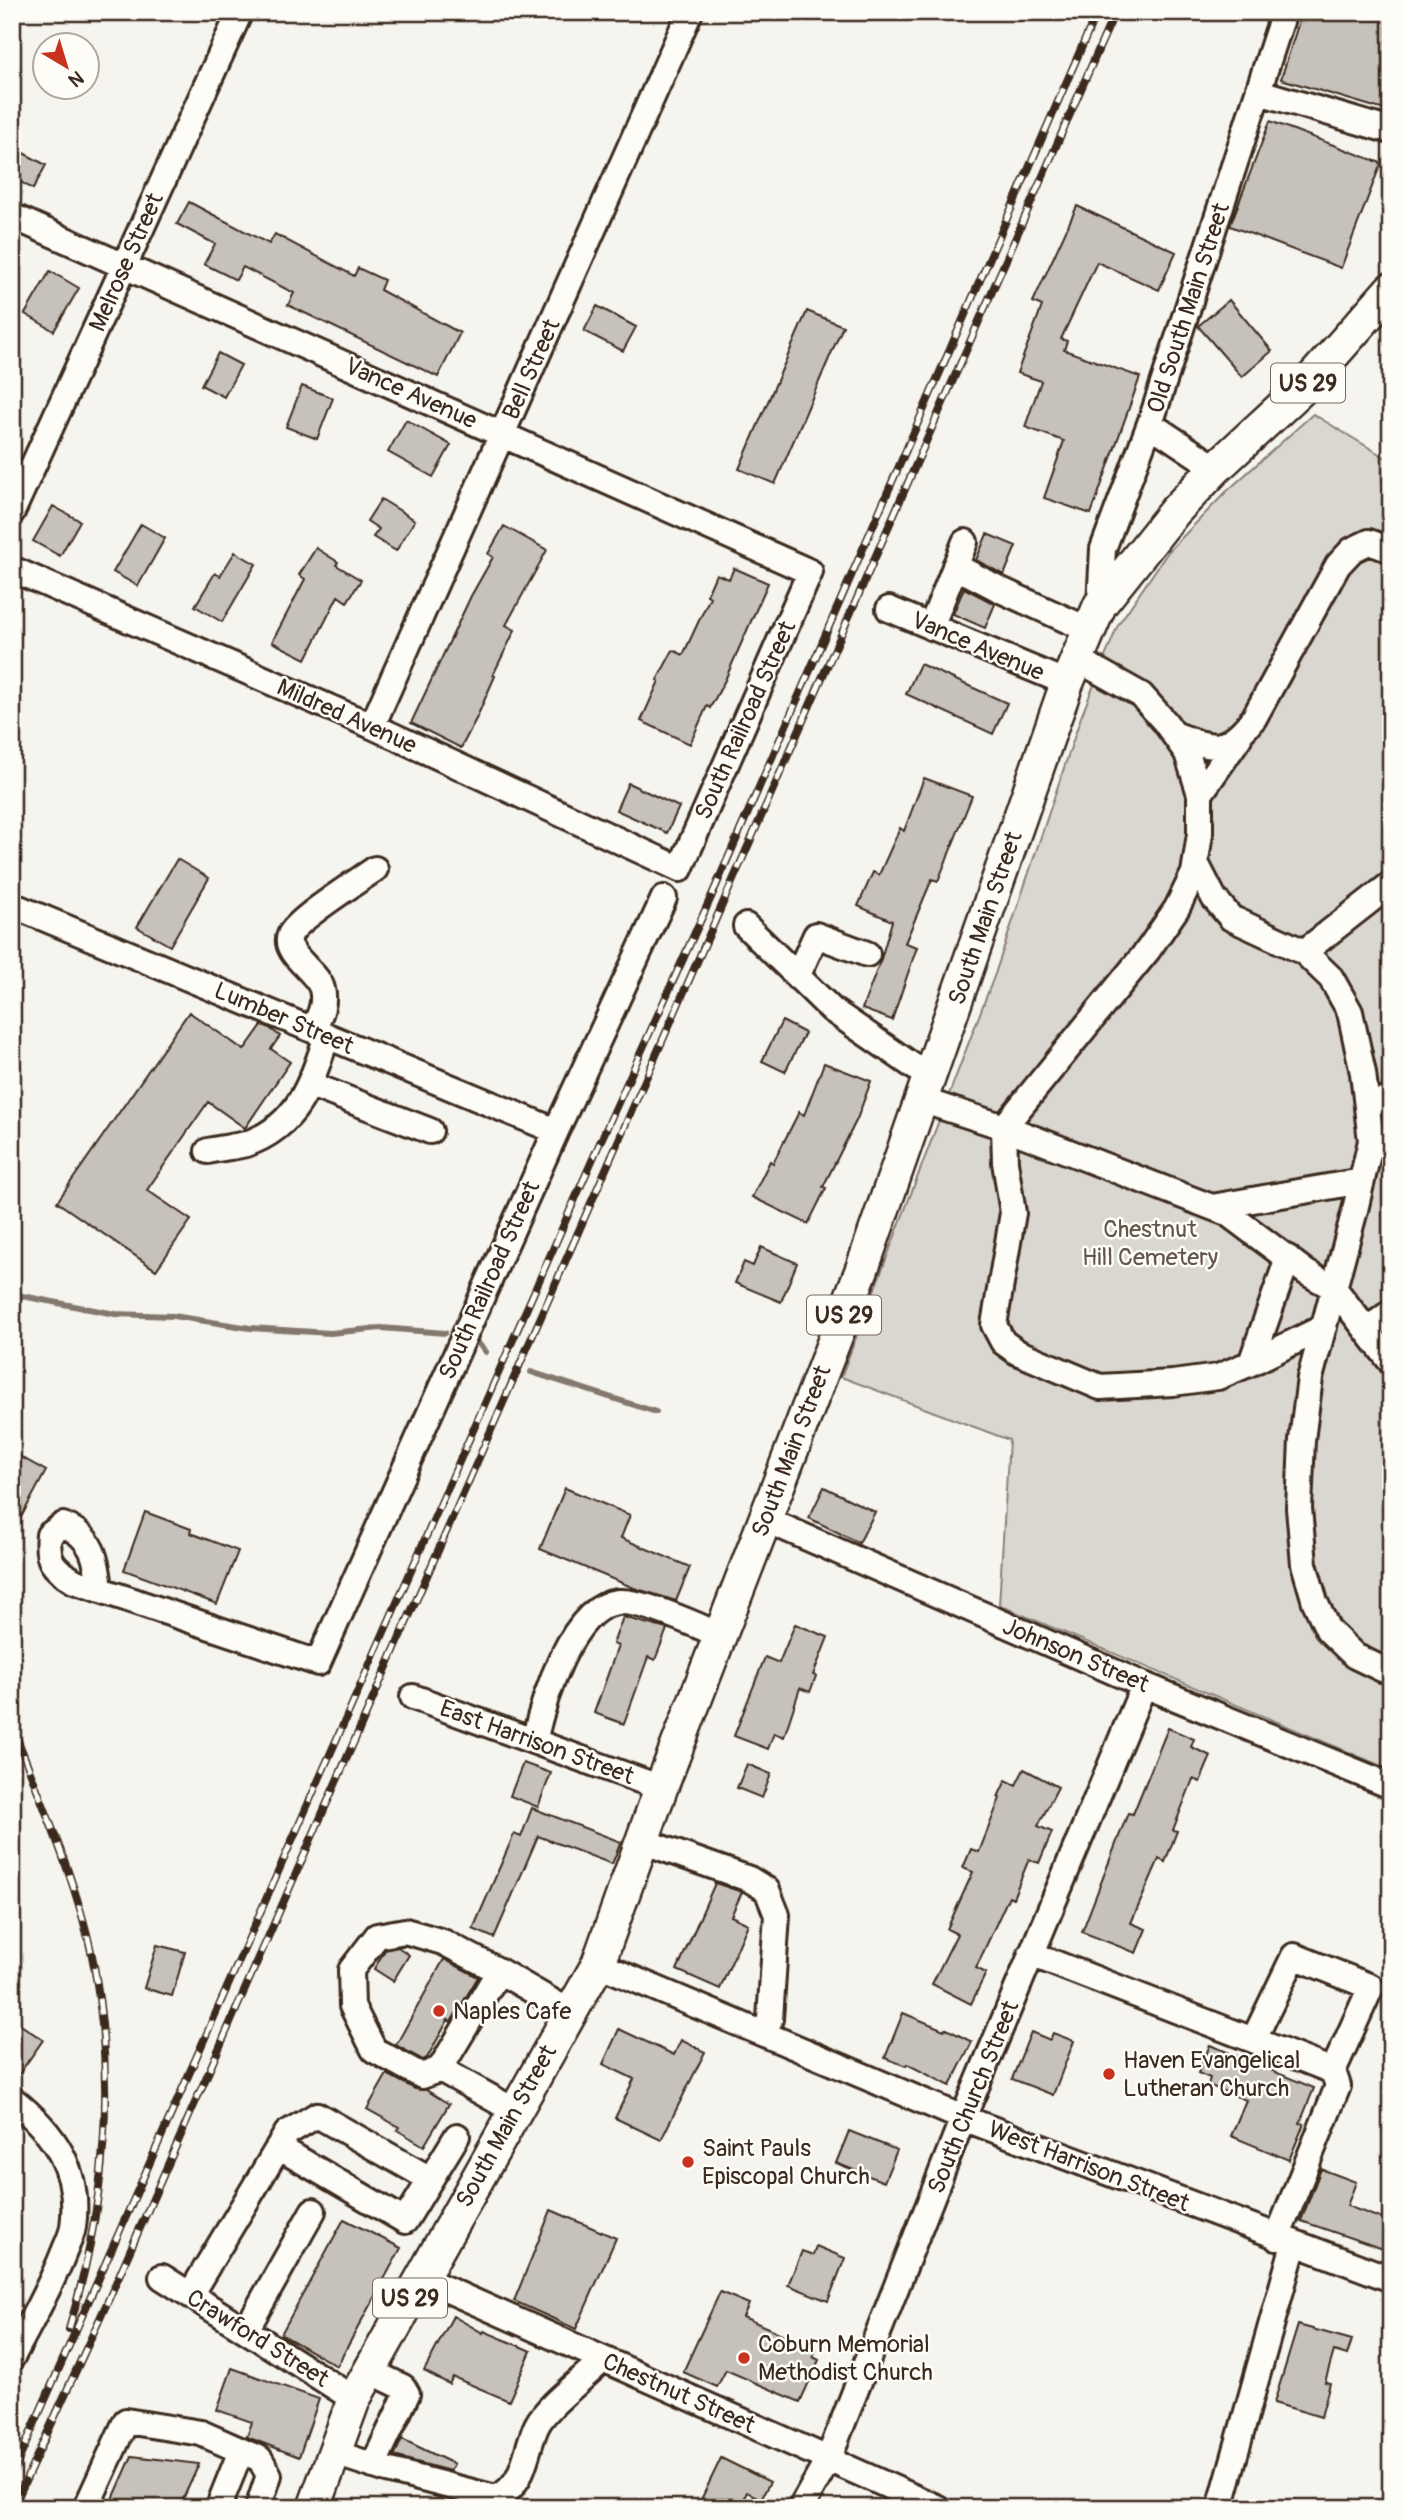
<svg xmlns="http://www.w3.org/2000/svg" width="1403" height="2520" viewBox="0 0 1403 2520" font-family="Pangolin,sans-serif">
<style>
.green{fill:#dad6d0;stroke:#8a8077;stroke-width:2}
.lines{fill:none;stroke-linecap:round;stroke-linejoin:round}
.stream{stroke:#84786e;stroke-width:6}
.building{fill:#c7c1bb;stroke:#3b2a1e;stroke-width:2}
.minor-casing{stroke:#3b2a1e;stroke-width:30}
.major-casing{stroke:#3b2a1e;stroke-width:37}
.minor{stroke:#fdfcf7;stroke-width:24}
.major{stroke:#fdfcf7;stroke-width:32}
.rail-casing{stroke:#3b2a1e;stroke-width:8}
.rail{stroke:#fdfcf7;stroke-width:5;stroke-dasharray:16;stroke-linecap:butt}
.poi-dot{fill:#c8321e;stroke:#fdfcf7;stroke-width:2.5}
.labels{text-anchor:middle;stroke-width:5;stroke-linejoin:round;paint-order:stroke}
.shield{fill:#fdfcf7;stroke:#75695f;stroke-width:2}
.shield-label{font-size:23px;font-weight:bold;fill:#3b2a1e}
.street-label{font-size:24px;fill:#3b2a1e;stroke:#fdfcf7}
.park-label{font-size:24px;fill:#63554a;stroke:#fdfcf7}
.poi-label{font-size:24px;fill:#3b2a1e;stroke:#fdfcf7;text-anchor:start}
</style>
<rect width="100%" height="100%" fill="#f5f4ee"/>
<filter id="ink" filterUnits="userSpaceOnUse"><feTurbulence type="fractalNoise" baseFrequency=".0143" numOctaves="2"/><feDisplacementMap in="SourceGraphic" scale="14" xChannelSelector="R" yChannelSelector="G"/><feConvolveMatrix kernelMatrix="1 2 1 2 8 2 1 2 1" color-interpolation-filters="sRGB"/></filter>
<g filter="url(#ink)">
<path class="green" d="M1313 414 1391 461V1770L999 1605 1009 1440 841 1377 995 974 1081 717 1118 625 1168 552 1226 492Z"/>
<g class="lines">
<path class="stream" d="M12 1294 115 1314 173 1316 250 1328 330 1333 381 1328 445 1333
M475 1340 486 1352
M531 1372 656 1412"/>
</g>
<path class="building" d="M1302 12H1391V112L1281 79Z
M1270 121 1381 163 1341 268 1230 226Z
M12 147 46 165 33 189 12 177Z
M189 202 269 244 275 234 354 276 358 268 384 280 380 290 460 333 438 377 288 305 294 293 243 267 236 280 204 264 215 244 177 224Z
M1077 206 1176 252 1159 290 1097 262 1061 339 1067 341 1064 350 1140 377 1091 514 1044 498 1064 441 1025 427 1041 381 1017 373 1042 306 1033 302Z
M50 271 79 288 54 331 25 314Z
M1229 300 1272 351 1242 377 1198 326Z
M597 306 636 327 623 351 584 331Z
M807 311 843 326 775 484 739 469Z
M218 353 241 365 224 397 201 385Z
M302 386 333 398 317 439 286 427Z
M406 420 451 445 433 477 388 452Z
M381 499 415 520 396 551 373 537 379 529 367 521Z
M53 506 80 521 60 556 33 541Z
M141 524 165 538 138 586 113 572Z
M504 526 547 550 506 625 515 630 493 675 495 676 477 717 461 748 411 723 471 596 493 557 488 554Z
M987 534 1016 546 1004 575 976 560Z
M316 548 338 562 336 565 361 580 347 602 338 596 306 659 272 642 305 579 299 575Z
M235 552 256 564 222 622 195 606 215 573 220 576Z
M734 568 768 583 725 680 710 708 707 706 690 744 641 721 659 681 657 680 673 650 683 655 710 597 707 595 716 574 729 579Z
M964 588 995 604 985 628 953 614Z
M920 664 1007 703 993 734 906 694Z
M924 778 972 796 938 881 932 879 905 943 917 947 892 1020 862 1009 881 959 892 921 858 906 873 872 879 875 900 828 904 831Z
M628 783 679 807 667 833 616 810Z
M177 859 209 878 170 946 137 927Z
M189 1012 244 1050 262 1025 268 1027 280 1036 271 1049 290 1062 245 1128 208 1102 147 1190 191 1220 156 1270 57 1202Z
M782 1021 805 1033 785 1072 762 1061Z
M824 1063 871 1081 857 1119 823 1187 826 1188 808 1224 752 1197 770 1161 773 1163 799 1112 804 1115Z
M761 1247 797 1263 781 1302 735 1283 744 1262 753 1266Z
M12 1452 46 1471 12 1534Z
M824 1487 875 1512 859 1543 809 1518Z
M565 1488 630 1515 621 1538 690 1567 676 1601 634 1588 540 1549Z
M145 1512 191 1529 190 1533 238 1551 217 1604 124 1570Z
M623 1617 667 1629 655 1660 648 1657 624 1724 594 1713 618 1646 613 1644Z
M795 1624 828 1637 813 1675 816 1676 810 1692 800 1688 784 1737 774 1733 768 1749 734 1736 765 1657 779 1663Z
M1168 1728 1194 1739 1191 1747 1211 1756 1200 1782 1193 1779 1173 1830 1177 1831 1165 1862 1159 1859 1131 1923 1146 1929 1136 1953 1082 1932 1128 1813 1133 1814Z
M523 1763 551 1773 538 1807 510 1796Z
M747 1764 771 1774 762 1798 737 1788Z
M1024 1769 1058 1787 1038 1826 1052 1832 1039 1863 1029 1859 1013 1898 1009 1896 976 1968 986 1973 971 2004 932 1984 957 1934 947 1929 973 1872 963 1868 971 1849 979 1852 1000 1798 998 1797 1006 1780 1016 1785Z
M532 1808 621 1842 612 1864 538 1836 494 1938 473 1929 514 1834 521 1837Z
M715 1883 742 1892 731 1916 748 1924 720 1989 677 1970Z
M157 1945 185 1952 172 1996 144 1988Z
M398 1947 409 1955 393 1981 374 1969 385 1950Z
M444 1959 478 1977 451 2022 448 2020 427 2058 423 2060 396 2045Z
M903 2013 944 2030 945 2028 972 2042 950 2086 907 2064 906 2066 885 2058Z
M12 2019 43 2040 12 2084Z
M619 2029 674 2055 681 2040 705 2052 661 2140 615 2118 634 2079 603 2064Z
M1031 2032 1050 2040 1053 2033 1074 2041 1053 2095 1012 2079Z
M1210 2045 1314 2088 1300 2123 1304 2124 1289 2160 1231 2136 1246 2100 1208 2085 1210 2078 1198 2073Z
M387 2074 415 2089 426 2090 449 2104 424 2146 397 2130 399 2127 367 2109Z
M849 2131 897 2150 884 2182 836 2163Z
M1321 2169 1356 2182 1347 2206 1391 2222 1383 2249 1301 2221Z
M551 2210 616 2238 576 2329 514 2301Z
M344 2219 401 2248 337 2366 281 2334Z
M816 2246 845 2258 828 2301 788 2285 802 2251 813 2255Z
M720 2292 749 2304 743 2317 816 2349 813 2357 819 2360 800 2402 726 2370 717 2387 683 2372Z
M453 2316 483 2333 484 2331 531 2351 509 2401 453 2377 449 2384 424 2371Z
M1298 2325 1352 2340 1347 2355 1334 2351 1325 2382 1330 2383 1321 2417 1274 2403Z
M232 2368 319 2399 299 2457 247 2437 252 2422 217 2410Z
M402 2439 454 2464 450 2471 394 2456Z
M132 2456 199 2464 179 2508H109Z
M721 2458 770 2482 761 2499 747 2492 739 2508H697Z"/>
<g class="lines">
<g class="minor-casing">
<path id="minor" d="M1259 92 1391 131
M12 216 810 572 680 869 372 726 12 569
M1150 424 1216 468
M12 512 240 12
M955 566 1003 591 1089 630
M1100 605 1103 549 1152 418 1284 12
M889 609 1067 683
M931 627 965 542
M1077 659 1141 695 1165 722 1187 753 1200 794V834L1194 873 1177 908 1148 950 1004 1127 1005 1162 1013 1213 994 1325 1003 1342 1017 1352 1100 1387 1173 1383 1218 1377 1251 1363 1324 1327
M372 726 690 12
M1174 734C1214 749 1224 755 1254 718L1338 565 1352 550 1369 542 1391 550
M1200 794 1239 738
M1196 863 1214 898 1231 918 1304 952 1331 978 1350 1012 1363 1073 1371 1141 1355 1210 1310 1378 1302 1440 1299 1508 1304 1564 1315 1602 1328 1630 1355 1656 1382 1669 1391 1671
M12 905 556 1131
M746 926 832 1010 929 1077
M1304 952 1391 884
M797 977 816 935 867 954
M313 1030C319 1017 326 1004 322 989 318 972 282 953 290 935 296 920 358 881 375 869
M311 1085 430 1131
M921 1100 1004 1127 1227 1213 1307 1273 1334 1288 1391 1362
M1367 1104 1391 1099
M208 1151C220 1148 234 1147 246 1144 298 1126 311 1084 327 1036
M1212 1207 1362 1181
M1367 1330 1391 1312
M1251 1363 1288 1258
M764 1519 1144 1685 1391 1786
M100 1589C97 1560 93 1536 63 1525L49 1535C46 1561 53 1568 74 1581L318 1663 556 1131 664 898
M413 1697 661 1788
M534 1741C543 1702 571 1606 618 1602 643 1600 695 1625 720 1635
M642 1841 749 1879 767 1890 777 1915 770 2019 764 2034
M1031 1954 1333 2071 1338 2086 1277 2238
M598 1964 963 2118 1391 2279
M1254 2039 1294 1956 1371 1987 1333 2071
M440 2069 422 2076 374 2050 352 2006 351 1970 377 1936 405 1931 443 1942 499 1971
M12 2099C54 2132 81 2171 73 2227 72 2235 67 2244 64 2252 50 2288 30 2323 12 2357
M515 2111 440 2069 499 1971 570 2012
M278 2147 405 2221 457 2136
M162 2277 354 2399
M421 2278 938 2508
M190 2295 287 2133 317 2115 430 2179
M246 2330 313 2211
M370 2371 403 2387 407 2394 373 2466
M335 2453 387 2470 496 2498C526 2485 524 2452 537 2425 548 2404 585 2378 603 2359
M86 2508 126 2421 201 2433 260 2459 269 2475 258 2508
M218 2508 241 2451
M801 2508 828 2460 963 2118 1144 1685
M1220 2508 1294 2244"/>
</g>
<g class="major-casing">
<path id="major" d="M314 2508 354 2399 598 1964 661 1788 862 1269 1067 683 1100 605 1175 511 1216 468 1309 382 1391 289"/>
</g>
<use href="#minor" class="minor"/>
<use href="#major" class="major"/>
<g class="rail-casing">
<path id="rail" d="M12 1725C41 1802 79 1885 94 1966 116 2088 104 2211 69 2329
M12 2475 598 1147 712 895 1097 12
M13 2508 107 2303 1115 12"/>
</g>
<use href="#rail" class="rail"/>
</g>
</g>
<g class="poi-dot">
<circle cx="439" cy="2011" r="7"/>
<circle cx="1109" cy="2074" r="7"/>
<circle cx="688" cy="2162" r="7"/>
<circle cx="744" cy="2358" r="7"/>
</g>
<g class="labels">
<g class="shield">
<rect x="1271" y="363.5" width="74" height="39" rx="5"/>
<rect x="807" y="1295.5" width="74" height="39" rx="5"/>
<rect x="373" y="2278.5" width="74" height="39" rx="5"/>
</g>
<g class="shield-label">
<text x="1308" y="391">US 29</text>
<text x="844" y="1323">US 29</text>
<text x="410" y="2306">US 29</text>
</g>
<g class="street-label">
<text transform="translate(126 262) rotate(-66)" y="8">Melrose Street</text>
<text transform="translate(1188 308) rotate(-72)" y="8">Old South Main Street</text>
<text transform="translate(531 369) rotate(-66)" y="8">Bell Street</text>
<text transform="translate(411 393) rotate(24)" y="8">Vance Avenue</text>
<text transform="translate(978 646) rotate(23)" y="8">Vance Avenue</text>
<text transform="translate(347 716) rotate(24)" y="8">Mildred Avenue</text>
<text transform="translate(745 720) rotate(-66)" y="8">South Railroad Street</text>
<text transform="translate(985 918) rotate(-71)" y="8">South Main Street</text>
<text transform="translate(284 1018) rotate(23)" y="8">Lumber Street</text>
<text transform="translate(489 1280) rotate(-66)" y="8">South Railroad Street</text>
<text transform="translate(791 1451) rotate(-69)" y="8">South Main Street</text>
<text transform="translate(1076 1655) rotate(23)" y="8">Johnson Street</text>
<text transform="translate(537 1742) rotate(20)" y="8">East Harrison Street</text>
<text transform="translate(973 2097) rotate(-68)" y="8">South Church Street</text>
<text transform="translate(506 2126) rotate(-61)" y="8">South Main Street</text>
<text transform="translate(1089 2166) rotate(21)" y="8">West Harrison Street</text>
<text transform="translate(258 2338) rotate(32)" y="8">Crawford Street</text>
<text transform="translate(679 2393) rotate(24)" y="8">Chestnut Street</text>
</g>
<g class="park-label">
<text x="1150" y="1237">Chestnut<tspan x="1150" dy="28">Hill Cemetery</tspan></text>
</g>
<g class="poi-label">
<text x="453" y="2019">Naples Cafe</text>
<text x="1123" y="2068">Haven Evangelical<tspan x="1123" dy="28">Lutheran Church</tspan></text>
<text x="702" y="2156">Saint Pauls<tspan x="702" dy="28">Episcopal Church</tspan></text>
<text x="758" y="2352">Coburn Memorial<tspan x="758" dy="28">Methodist Church</tspan></text>
</g>
</g>
<rect width="1403" height="2520" fill="none" stroke="#fdfcf7" stroke-width="42"/>
<rect x="21" y="21" width="1361" height="2478" fill="none" stroke="#3b2a1e" stroke-width="2.5" filter="url(#ink)"/>
<g transform="translate(66 66) rotate(142)"><circle r="33" fill="#fdfcf7" stroke="#afa8a0" stroke-width="2"/>
<path d="M0-5L12 26L0 18L-12 26Z" fill="#c8321e"/>
<text y="-10" font-size="19" font-weight="bold" text-anchor="middle" fill="#3b2a1e">N</text>
</g>
</svg>
